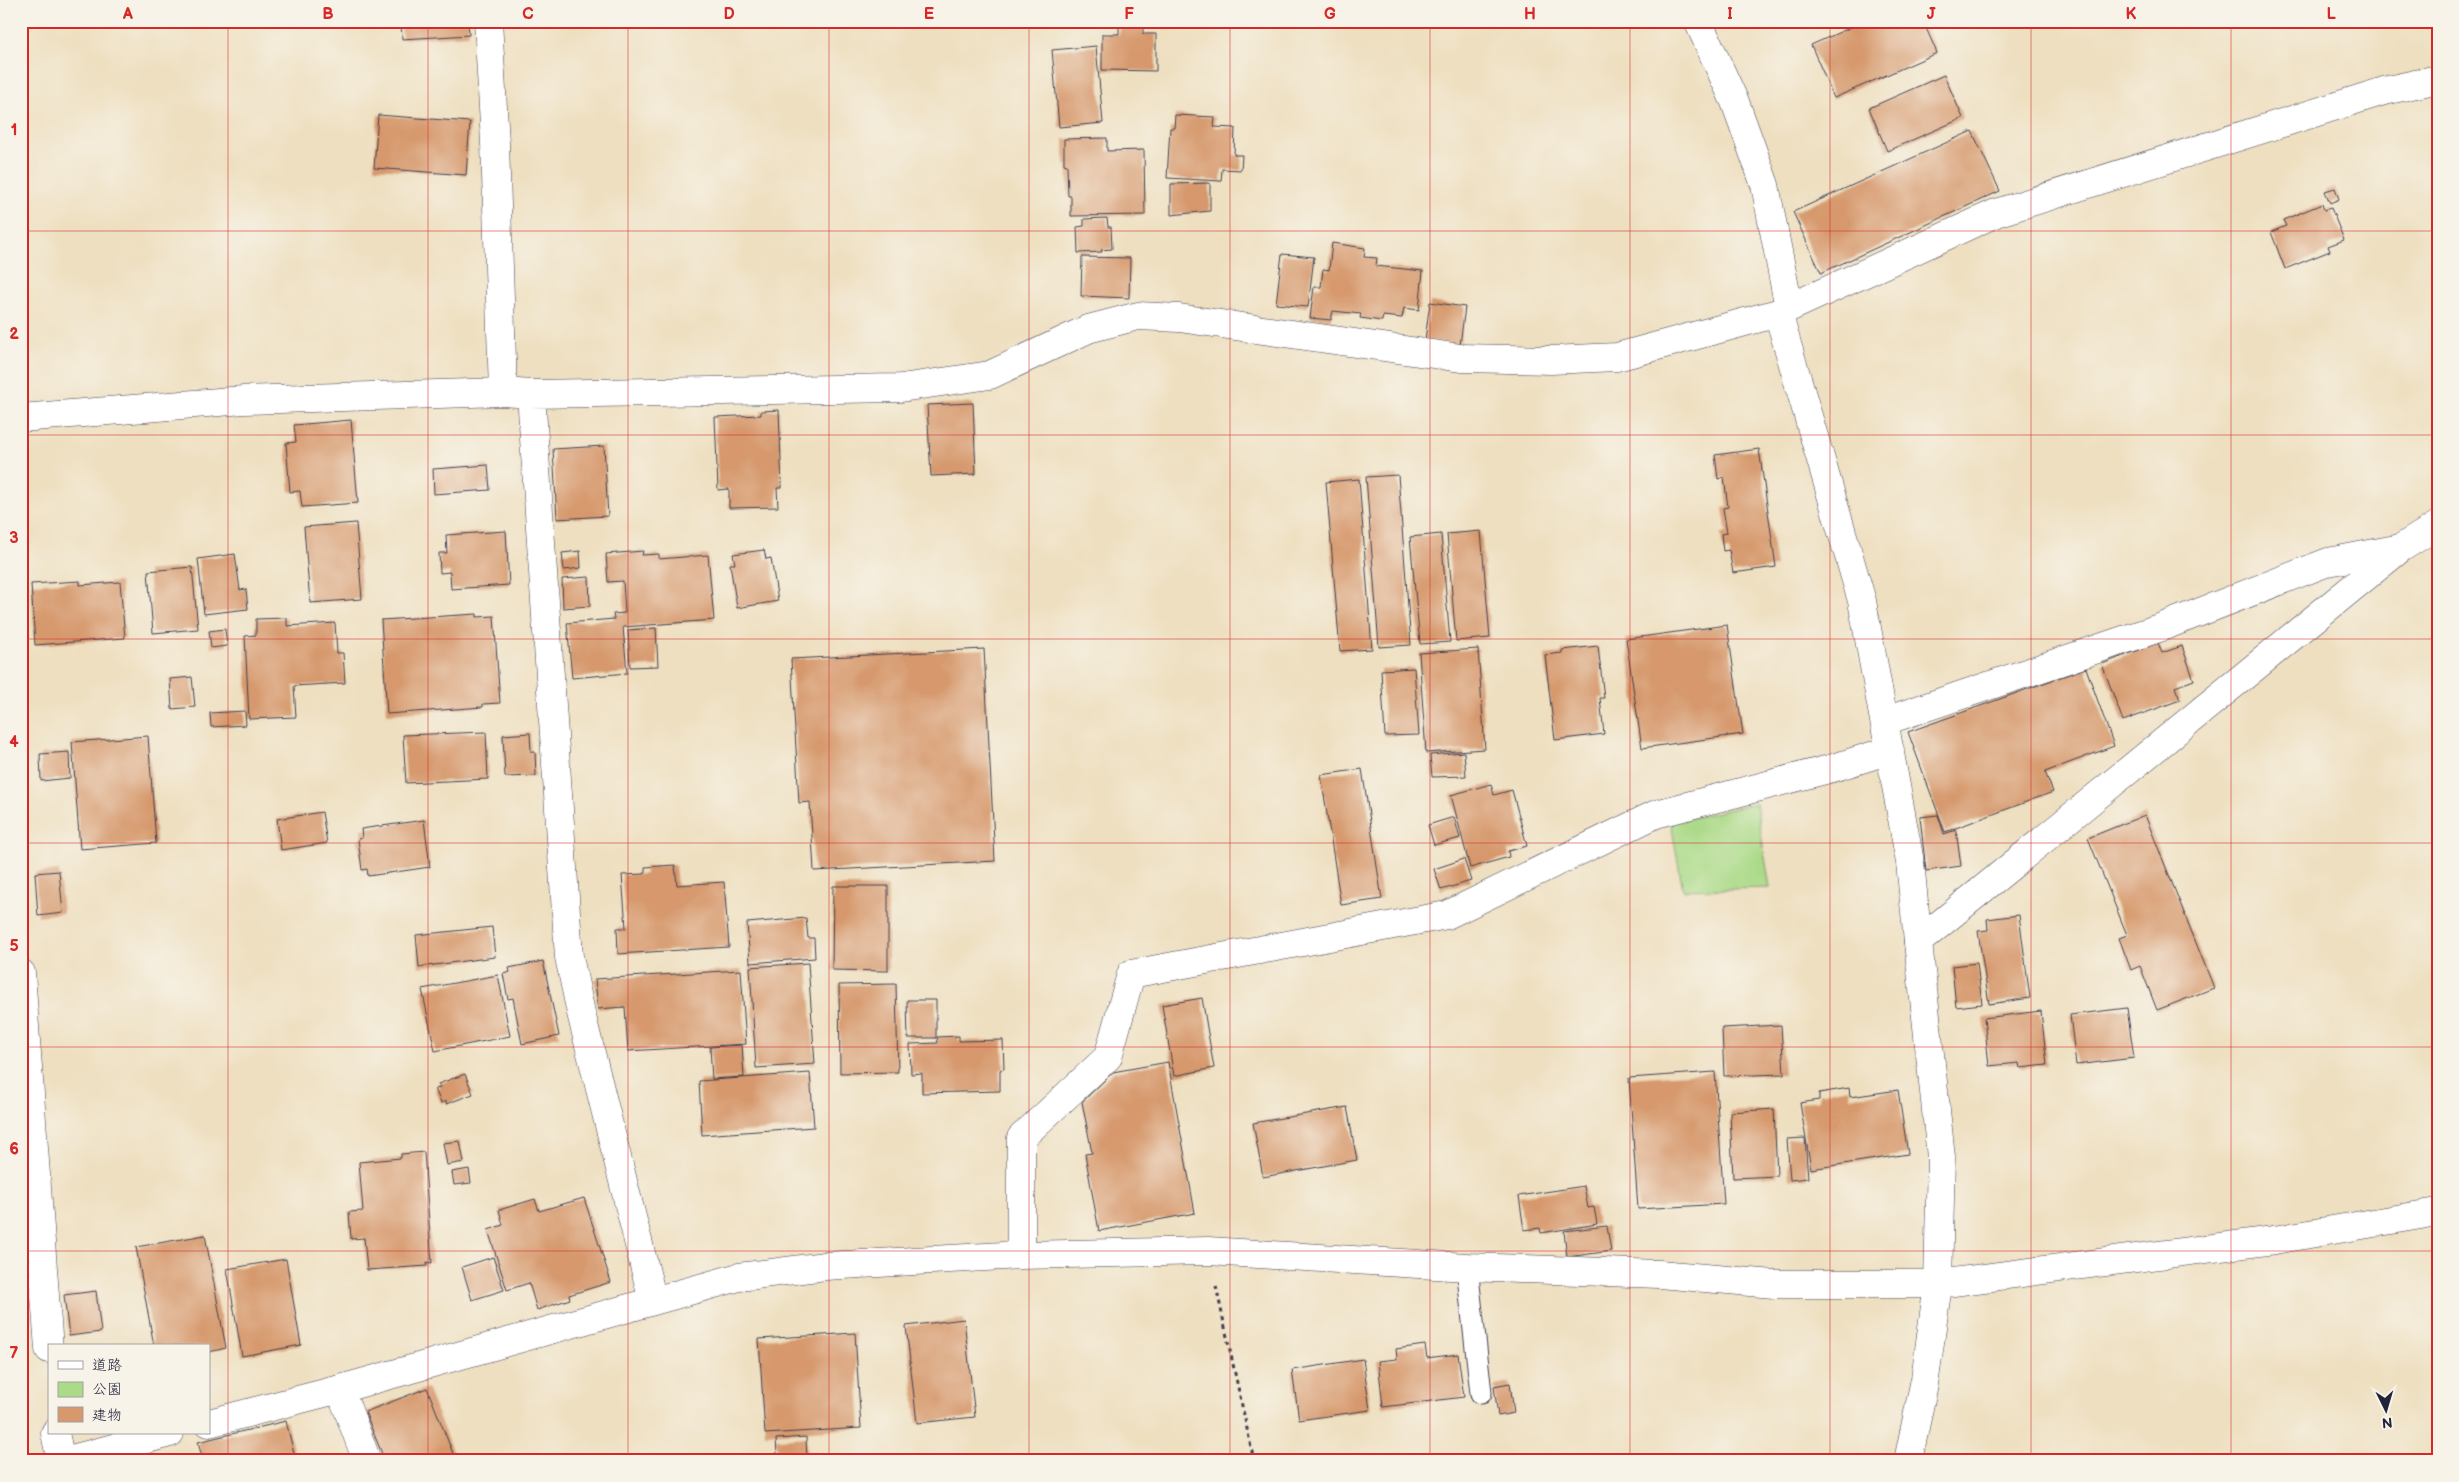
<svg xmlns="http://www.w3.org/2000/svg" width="2459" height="1482" viewBox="0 0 2459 1482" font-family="'Balsamiq Sans','Klee One',sans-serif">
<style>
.green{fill:#abda88;stroke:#667e62}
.building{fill:#d6986c}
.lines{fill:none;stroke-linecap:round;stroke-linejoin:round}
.service-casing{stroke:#413e4f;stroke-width:23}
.minor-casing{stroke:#413e4f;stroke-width:29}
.tertiary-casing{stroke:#413e4f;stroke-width:29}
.path{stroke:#413e4f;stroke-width:3;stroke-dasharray:4 4;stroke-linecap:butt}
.service{stroke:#fff;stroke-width:21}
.minor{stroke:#fff;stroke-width:28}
.tertiary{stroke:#fff;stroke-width:28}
.grid{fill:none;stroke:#d62828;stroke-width:1;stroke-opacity:0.55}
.neatline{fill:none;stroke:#d62828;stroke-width:2}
.grid-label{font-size:16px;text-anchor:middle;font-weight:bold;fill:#d62828}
</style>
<rect width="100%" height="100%" fill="#f7f3e8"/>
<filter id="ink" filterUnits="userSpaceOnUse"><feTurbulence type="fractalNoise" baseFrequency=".02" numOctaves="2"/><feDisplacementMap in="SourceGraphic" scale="10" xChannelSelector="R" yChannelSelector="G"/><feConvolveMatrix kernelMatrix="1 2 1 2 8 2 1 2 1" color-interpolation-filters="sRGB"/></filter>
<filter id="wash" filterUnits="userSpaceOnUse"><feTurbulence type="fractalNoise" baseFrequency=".0096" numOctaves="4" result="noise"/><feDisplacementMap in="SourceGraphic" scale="20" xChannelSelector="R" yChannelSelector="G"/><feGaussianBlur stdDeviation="1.12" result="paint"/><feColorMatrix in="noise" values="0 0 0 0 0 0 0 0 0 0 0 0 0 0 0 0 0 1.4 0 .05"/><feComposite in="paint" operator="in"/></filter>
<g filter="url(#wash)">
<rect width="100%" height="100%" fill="#eedfc0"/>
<path class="green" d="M1756 803 1770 888 1683 890 1671 823Z"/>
<g id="blocks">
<path class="building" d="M401 21H468L469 35 402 39Z
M1865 21H1923L1937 53 1834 98 1811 45Z
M1143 23V34H1156V71L1102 70V34H1119V24Z
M1096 46 1103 123 1059 127 1052 50Z
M1944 75 1963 118 1887 151 1869 108Z
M378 115 470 122 466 175 374 168Z
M1175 115 1215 117 1214 127 1235 128 1234 155H1242L1241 170 1222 169 1221 181 1167 178 1170 128H1174Z
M1972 131 2000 191 1821 273 1793 212Z
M1107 138V151L1144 150 1145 215 1071 216V196H1068L1067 165 1064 164V139Z
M1210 183V211L1171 215V184Z
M2335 188 2339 199 2330 203 2325 191Z
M2322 204 2324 210 2331 208 2344 240 2328 246 2330 251 2285 269 2271 232 2286 226 2283 220Z
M1107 218 1108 227H1111L1112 249 1101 250 1102 252 1078 253 1077 227 1084 226V219Z
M1332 243 1365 248 1364 257 1377 258 1376 266 1423 271 1419 310 1404 308 1402 318 1383 316 1382 321 1360 318 1361 314 1333 311 1331 320 1310 318 1314 287H1321L1323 269 1329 270Z
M1282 254 1314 257 1308 307 1276 304Z
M1082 257 1130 258 1129 298 1081 296Z
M1430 302 1465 307 1460 345 1425 340Z
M973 403 976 474 931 476 927 405Z
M779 410 782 488H777L778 507 729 508V489L718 490 715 417 761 415V411Z
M351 420 358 503 302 507 300 491 290 492 286 443 296 442 294 425Z
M604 446 608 516 557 519 553 449Z
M1759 449 1776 567 1733 573 1729 550 1723 551 1721 534 1727 533 1723 508 1728 507 1724 477 1718 479 1715 455Z
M488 465 490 490 434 494 433 469Z
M1398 475 1411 645 1379 647 1366 477Z
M1359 479 1372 649 1340 651 1326 482Z
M356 523 362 599 310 603 304 527Z
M506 531 509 585 451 589 450 572 440 573 439 553H447L446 535Z
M1481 531 1490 638 1456 641 1447 534Z
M1441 534 1450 642 1420 644 1410 537Z
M764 550 766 559 771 558 778 601 737 608 730 564H735L733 554Z
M580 551 581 568 564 570 562 553Z
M643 551 642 555 659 554V559L708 555 714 620 623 627 627 673 572 678 567 623 614 619 613 614 625 613 623 581 608 582 606 554Z
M235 554 240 590 246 589 248 609 204 614 198 559Z
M192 567 198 629 153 633 148 571Z
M589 577 590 606 563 608 562 579Z
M80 581V585L120 582 125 638 35 645 31 584Z
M477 614V617L494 616 500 703 483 704V707L387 714 381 620Z
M287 618V626L335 623 337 653H343L345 683 294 686 296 717 249 719 245 636 256 635V619Z
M1727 625 1743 734 1642 748 1626 639Z
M656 628 658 666 630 667 628 630Z
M225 629 227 646 211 648 209 631Z
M2158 643 2162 653 2182 646 2194 680 2175 687 2180 700 2123 721 2102 664Z
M1598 646 1604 698H1600L1604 734 1555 740 1545 655 1562 653V650Z
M984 649 995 861 814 871 810 802 799 803 791 659Z
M1478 649 1485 749 1426 753 1419 653Z
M1414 668 1419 735 1385 736 1381 670Z
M2086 668 2114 746 2045 772 2053 792 1945 832 1908 732Z
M192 677 195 707 172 709 170 679Z
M245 711 246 725 211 727 210 713Z
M486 732 488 779 406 783 403 735Z
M530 733 531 752H535L536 776 505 777 503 735Z
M148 736 156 843 80 849 72 742Z
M69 752 70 778 41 781 40 754Z
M1464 752 1466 776 1432 777 1430 755Z
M1362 769 1382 899 1341 905 1321 775Z
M1491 784 1494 795 1512 790 1527 846 1508 851 1509 857 1470 868 1451 795Z
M322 812 327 843 281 850 277 819Z
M1938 815 1944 834 1956 830 1961 866 1926 871 1920 817Z
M2145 815 2214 988 2157 1010 2140 966 2131 970 2119 938 2127 935 2088 838Z
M1454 817 1460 838 1434 845 1428 825Z
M424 820 430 867 368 876 367 869 362 870 358 839 362 838 361 829Z
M1464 859 1471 881 1441 890 1434 869Z
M675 865 677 885 724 882 729 947 618 954 617 928H626L622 875 645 874V867Z
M59 871 63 913 38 916 35 873Z
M833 886H888V971L832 970Z
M2019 915 2030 998 1989 1004 1978 931 1988 930 1987 919Z
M806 918 808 938H814L815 958 750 963 747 923Z
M492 927 495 957 419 967 416 935Z
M543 961 559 1036 522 1044 513 998 508 999 503 974 510 972 509 968Z
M808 963 815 1064 756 1068 750 967Z
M1977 963 1982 1004 1956 1007 1952 966Z
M741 970 746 1044 628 1051 625 1007 598 1009 595 979Z
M498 975 510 1036 435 1051 422 989Z
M896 984 898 1072 840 1073 839 985Z
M1202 998 1214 1068 1174 1076 1162 1005Z
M907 1000H936V1038H908Z
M2127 1008 2134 1058 2076 1065 2070 1015Z
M2041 1011 2047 1065 2020 1068 2019 1063 1989 1066 1984 1018Z
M1781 1025 1784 1074 1724 1076 1722 1028Z
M959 1036V1041L1003 1040 1004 1069 1000 1070V1091L922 1093V1073L911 1074 910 1044 938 1043 937 1037Z
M742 1045 744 1077 712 1079 710 1047Z
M1168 1062 1195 1213 1099 1231 1085 1154 1092 1153 1082 1102 1113 1072Z
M1715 1072 1724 1204 1638 1209 1629 1078Z
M810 1073 814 1127 702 1135 699 1081Z
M465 1074 473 1094 446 1104V1101L441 1103 435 1089 440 1088 438 1084Z
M1849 1088 1850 1097 1898 1090 1908 1154 1811 1169 1800 1103 1819 1100V1093Z
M1347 1107 1357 1160 1263 1177 1253 1123Z
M1774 1109 1777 1176 1733 1178 1730 1112Z
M1805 1138 1808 1178 1790 1180 1787 1139Z
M460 1141 464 1162 447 1165 443 1143Z
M424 1152 432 1263 427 1262V1266L367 1270 364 1238 351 1239 349 1212 363 1211 359 1162 401 1158V1154Z
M469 1169 471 1183 454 1185 452 1172Z
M1584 1186 1588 1208 1594 1207 1597 1224 1541 1233 1540 1228 1524 1230 1519 1196Z
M584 1198 611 1282 569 1295 570 1299 537 1310 529 1283 507 1290 488 1230 503 1225 499 1210 535 1199 539 1211Z
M1607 1226 1611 1251 1567 1257 1564 1231Z
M205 1235 226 1348 209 1352V1346H154L136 1247Z
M493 1257 504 1290 472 1300 462 1267Z
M286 1259 301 1345 242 1356 227 1269Z
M96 1291 101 1332 69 1336 64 1295Z
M964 1319 975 1417 917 1423 906 1326Z
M855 1333 861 1428 765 1434 759 1339Z
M1425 1345 1427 1358 1458 1354 1464 1397 1383 1407 1378 1361 1397 1359 1396 1349Z
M1363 1359 1370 1410 1299 1420 1292 1370Z
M1510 1383 1514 1413 1498 1416 1494 1386Z
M427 1388 456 1461H385L365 1412Z
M286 1421 296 1461H203L198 1442Z
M806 1437 807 1461H769L768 1455 777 1454 776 1439Z"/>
</g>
</g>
<g filter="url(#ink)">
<use href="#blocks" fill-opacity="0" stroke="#413e4f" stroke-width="1"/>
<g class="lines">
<g class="service-casing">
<path id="service" d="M1467 1267 1481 1393"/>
</g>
<g class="minor-casing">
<path id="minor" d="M488 21 495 143 503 392
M1698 21 1735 102 1765 185 1789 308
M1778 313 1862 601 1910 862 1918 942
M531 394 569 957 581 1013 653 1301
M21 418 244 400 503 392 531 394 901 388 990 375 1088 329 1138 316 1179 318 1461 358 1551 360 1617 357 1778 313 1996 213 2384 91 2438 79
M1885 721 2162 627 2328 562 2401 548
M21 973 49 1349
M1021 1255V1138L1108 1057 1131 974 1447 915 1656 814 1833 768 1890 750
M340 1389 367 1461
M209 1423 340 1389 739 1277 825 1266 1021 1255 1208 1251 1467 1267 1659 1274 1774 1284H1938L2274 1240 2438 1212
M55 1433 61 1461
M64 1461 170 1433"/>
</g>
<g class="tertiary-casing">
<path id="tertiary" d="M1908 1461 1925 1379 1938 1284 1941 1157 1918 942 2401 548 2438 525"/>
</g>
<path class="path" d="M1216 1286 1254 1461"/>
<use href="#service" class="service"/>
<use href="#minor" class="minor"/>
<use href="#tertiary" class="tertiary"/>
</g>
</g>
<path class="grid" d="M228 21V1461M428 21V1461M628 21V1461M829 21V1461M1029 21V1461M1230 21V1461M1430 21V1461M1630 21V1461M1830 21V1461M2031 21V1461M2231 21V1461M21 231H2438M21 435H2438M21 639H2438M21 843H2438M21 1047H2438M21 1251H2438"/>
<rect width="2459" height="1482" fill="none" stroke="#f7f3e8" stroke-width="55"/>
<rect x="48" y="1344" width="162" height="90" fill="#f7f3e8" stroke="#a29fa3"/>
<rect x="58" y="1361" width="25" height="8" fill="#ffffff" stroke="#a29fa3"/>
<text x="92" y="1370" font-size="15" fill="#22223b">道路</text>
<rect x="58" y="1382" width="25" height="15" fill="#abda88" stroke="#a29fa3"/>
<text x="92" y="1394" font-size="15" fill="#22223b">公園</text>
<rect x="58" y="1407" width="25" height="15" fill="#d6986c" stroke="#a29fa3"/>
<text x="92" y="1420" font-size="15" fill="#22223b">建物</text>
<g transform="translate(2386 1410) rotate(175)" stroke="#f7f3e8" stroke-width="4" paint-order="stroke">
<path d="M0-4L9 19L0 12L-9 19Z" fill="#22223b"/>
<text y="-8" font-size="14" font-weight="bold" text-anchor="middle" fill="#22223b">N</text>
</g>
<rect x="28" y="28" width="2404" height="1426" class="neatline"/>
<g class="grid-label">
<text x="128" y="19">A</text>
<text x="328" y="19">B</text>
<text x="528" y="19">C</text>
<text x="729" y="19">D</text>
<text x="929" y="19">E</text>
<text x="1129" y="19">F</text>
<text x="1330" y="19">G</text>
<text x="1530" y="19">H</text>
<text x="1730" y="19">I</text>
<text x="1931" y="19">J</text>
<text x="2131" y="19">K</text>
<text x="2331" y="19">L</text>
<text x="14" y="135">1</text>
<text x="14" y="339">2</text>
<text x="14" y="543">3</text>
<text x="14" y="747">4</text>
<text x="14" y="951">5</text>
<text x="14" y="1154">6</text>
<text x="14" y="1358">7</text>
</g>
</svg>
